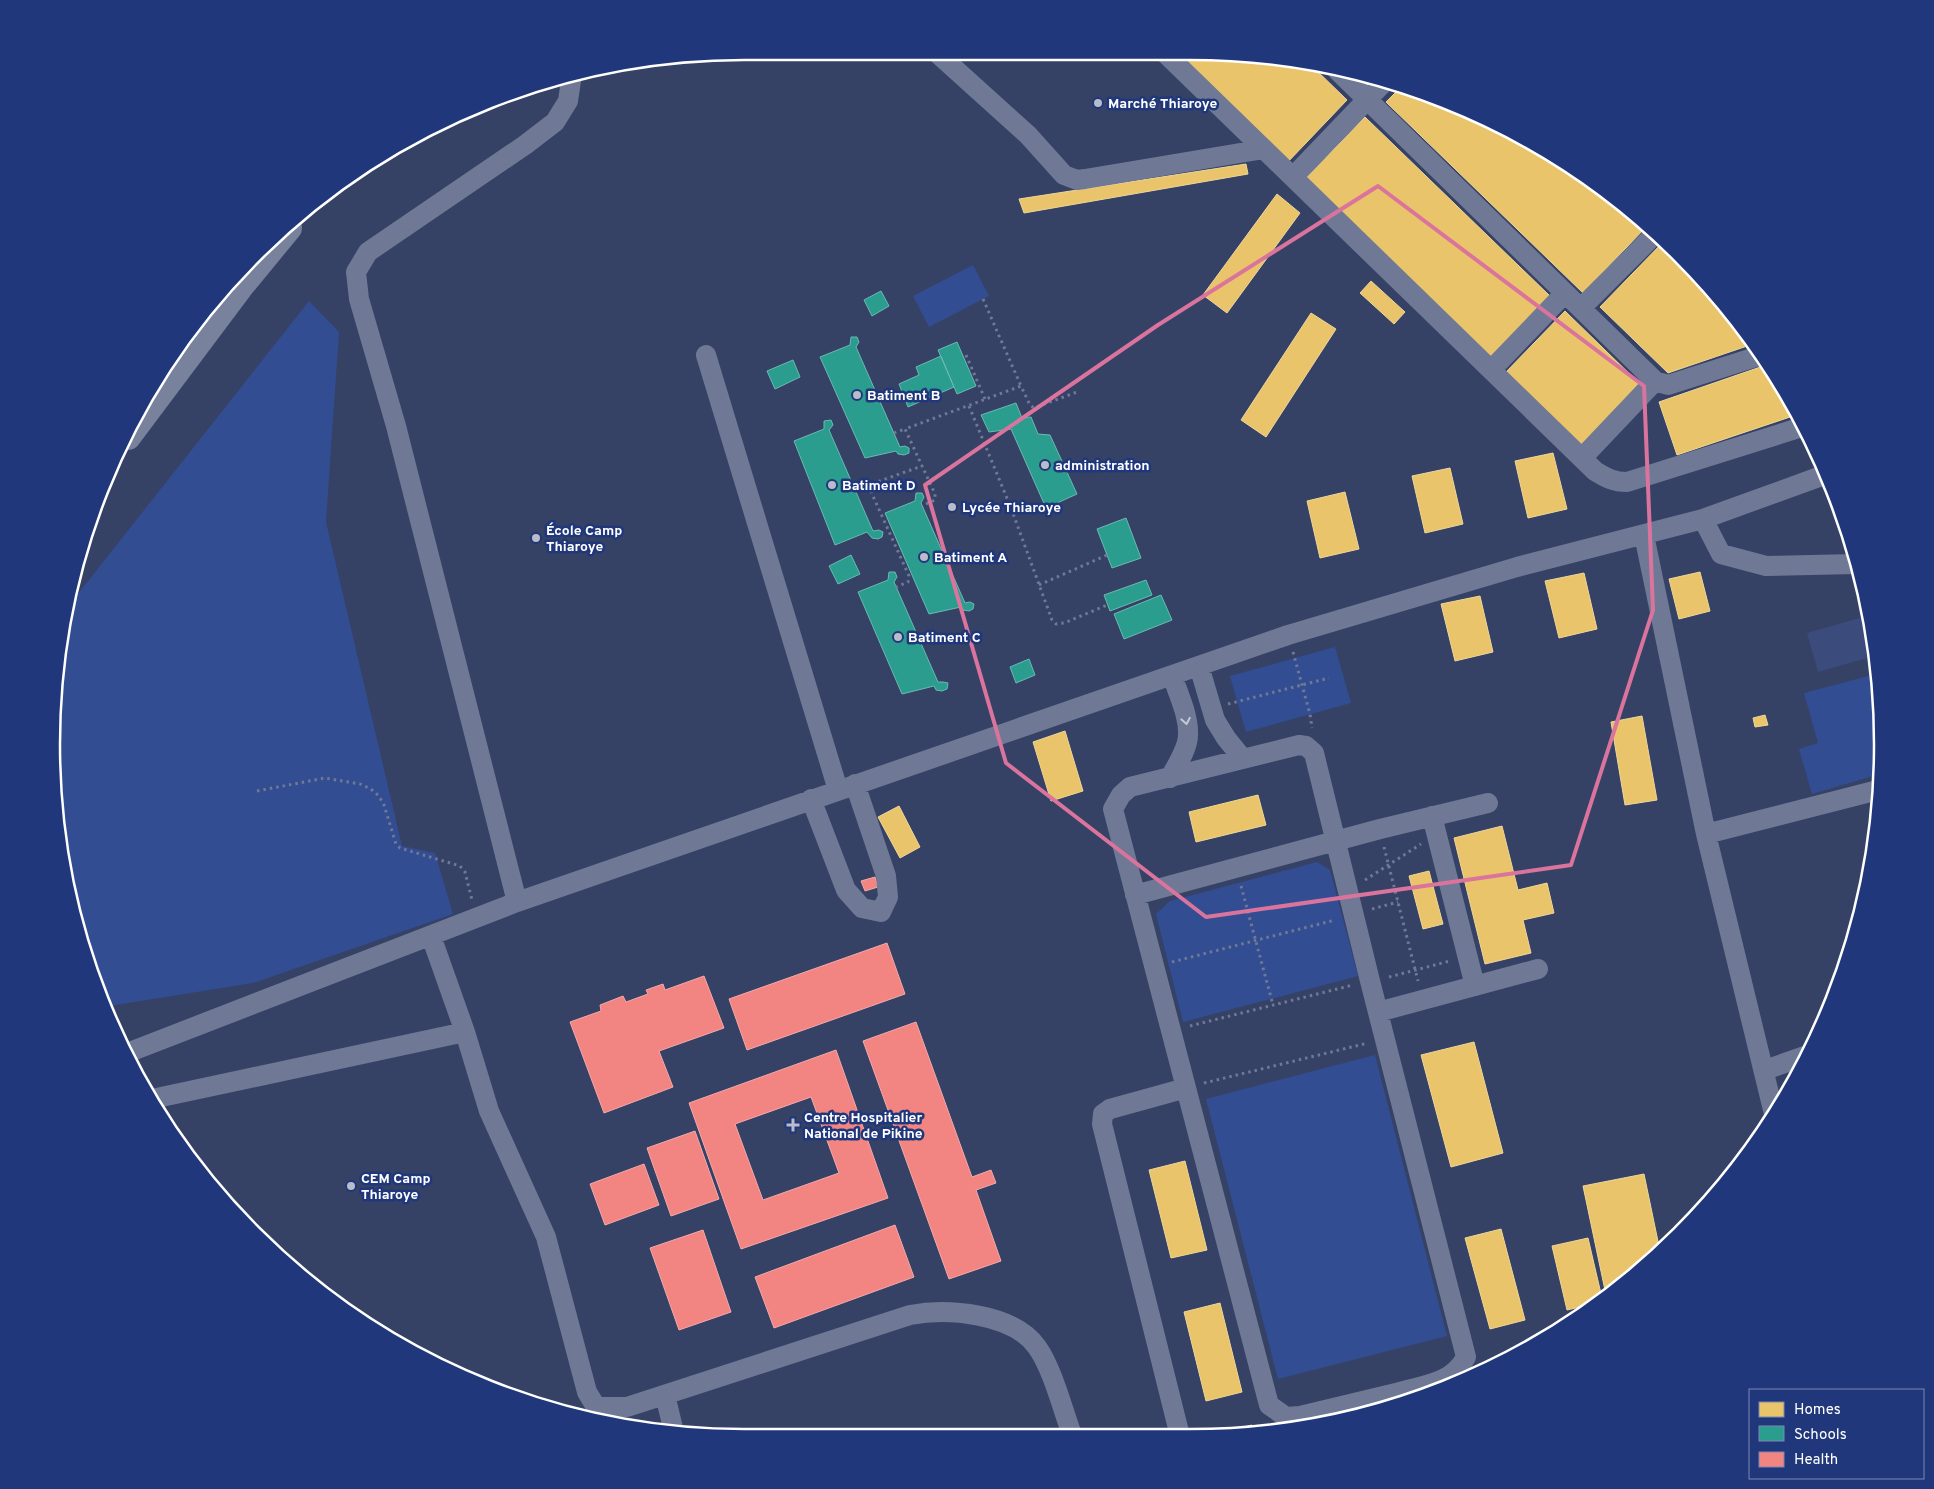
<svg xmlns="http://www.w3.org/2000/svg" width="1934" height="1489" viewBox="0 0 1934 1489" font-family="Overpass,sans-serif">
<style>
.green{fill:#334d92}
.water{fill:#3a4b7c}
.homes{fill:#e9c46a;stroke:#f0d697}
.schools{fill:#2a9d8f;stroke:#6abab1}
.health{fill:#f28482;stroke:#f6a9a8;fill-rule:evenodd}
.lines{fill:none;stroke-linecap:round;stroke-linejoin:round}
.path{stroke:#6f7995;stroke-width:3;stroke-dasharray:2.5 4;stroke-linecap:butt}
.minor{stroke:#6f7995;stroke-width:20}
.major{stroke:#78829c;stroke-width:26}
.oneway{stroke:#c5c9d5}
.marked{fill:none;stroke:#da749d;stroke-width:4;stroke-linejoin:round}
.poi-dot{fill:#b8bdc9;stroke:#20387b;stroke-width:2}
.labels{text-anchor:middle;stroke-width:5;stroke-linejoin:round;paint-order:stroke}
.poi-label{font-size:14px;font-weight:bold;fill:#fff;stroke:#20387b;text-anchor:start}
.rim{fill:none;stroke:#fff;stroke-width:2.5}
</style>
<rect width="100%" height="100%" fill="#354266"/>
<path class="green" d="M973 265 989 296 929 327 913 296Z
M309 301 339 332 326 522 402 846 435 853 453 914 253 983 103 1007 75 924 51 745 70 604Z
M1335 647 1351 703 1246 732 1230 676Z
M1876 674 1883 745 1880 774 1812 794 1799 749 1818 743 1804 693Z
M1317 862 1330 870 1358 976 1183 1022 1156 914 1170 901Z
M1375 1055 1447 1336 1278 1379 1206 1099Z"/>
<path class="water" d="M1870 615 1874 656 1818 672 1807 633Z"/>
<path class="homes" d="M1170 53H1235L1311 65 1347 100 1285 165Z
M1351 72 1369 75 1376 78 1367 87Z
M1401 87 1496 123 1611 194 1647 226 1583 293 1386 102Z
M1365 117 1551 297 1490 360 1304 180Z
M1246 164 1248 174 1024 213 1019 199Z
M1277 194 1300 213 1227 313 1203 295Z
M1664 241 1680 255 1753 344 1668 373 1600 307Z
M1371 281 1405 312 1394 324 1360 293Z
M1565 311 1643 387 1584 448 1506 372Z
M1311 313 1336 329 1266 437 1241 420Z
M1769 364 1796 415 1677 455 1659 402Z
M1553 453 1567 509 1528 518 1515 461Z
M1450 468 1463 524 1425 533 1412 476Z
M1345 492 1359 549 1320 558 1307 501Z
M1700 572 1710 611 1679 619 1669 579Z
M1584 573 1597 629 1559 638 1545 581Z
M1480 596 1493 652 1455 661 1441 604Z
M1765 715 1768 725 1755 727 1753 718Z
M1642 716 1657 800 1625 805 1611 722Z
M1065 731 1083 791 1051 801 1033 742Z
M1258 795 1266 825 1196 842 1189 812Z
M899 806 920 847 900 858 878 817Z
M1502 826 1518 890 1547 883 1554 913 1523 920 1531 953 1485 964 1454 838Z
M1429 871 1443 924 1423 929 1409 876Z
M1474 1042 1503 1153 1451 1167 1421 1055Z
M1185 1161 1207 1250 1171 1258 1149 1170Z
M1644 1174 1660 1251 1606 1295 1583 1186Z
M1501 1229 1525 1320 1490 1329 1465 1238Z
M1588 1238 1602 1298 1597 1303 1567 1310 1552 1246Z
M1220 1303 1242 1392 1206 1401 1184 1312Z
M1252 1425 1254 1432H1222Z"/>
<path class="schools" d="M881 291 889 306 872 316 864 300Z
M851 337H857L859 342 856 347 900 447 905 446 909 448V453L904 455 898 454 896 451 865 458 820 357 850 345Z
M957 342 976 386 957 394 938 350Z
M941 356 954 387 908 407 899 384 919 375 916 367Z
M793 360 800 377 775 389 767 371Z
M1016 403 1022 418 1031 417 1038 434 1050 435 1077 494 1046 508 1011 429 989 432 981 415Z
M831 420 833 425 829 430 873 531 879 530 883 532 882 537 878 539 872 538 867 532 835 545 794 441 824 429V421Z
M916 493H922L924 497 921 503 965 603 970 602 974 604 973 609 969 611 963 610 961 607 929 614 885 513 915 501Z
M1126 518 1141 558 1112 568 1097 529Z
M851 555 860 574 838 584 829 566Z
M889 572H895L897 577 894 582 938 682H943L948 683 947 689 942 691 936 690 934 686 902 694 858 592 888 580Z
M1146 580 1152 595 1110 611 1104 595Z
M1161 595 1172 620 1124 639 1114 614Z
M1029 659 1035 675 1016 683 1010 667Z"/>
<path class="health" d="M875 877 878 887 865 891 861 881Z
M887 943 905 994 747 1050 729 999Z
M704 976 724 1028 659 1051 673 1087 604 1113 570 1022 601 1011 600 1005 623 996 626 1002 648 994 646 990 663 984 665 990Z
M916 1022 972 1177 991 1170 996 1183 976 1190 1001 1261 949 1279 863 1041Z
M836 1050 888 1198 741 1249 689 1103ZM811 1097 839 1173 763 1200 735 1124Z
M695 1131 719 1199 671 1216 647 1148Z
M644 1164 659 1205 605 1225 590 1184Z
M895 1225 914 1277 774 1328 755 1277Z
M703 1230 731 1312 679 1330 650 1248Z"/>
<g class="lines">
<path class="path" d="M983 299 1021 386
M966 355 985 399
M969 406 1011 508 1052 620 1056 624 1064 623 1107 605
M894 433 905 429
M868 485 909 576 908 582 896 587
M860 488 922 466
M926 504 935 500V494L905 429 1021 386 1030 405 1034 408 1077 392
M1039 585 1107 555
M1293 652 1310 714 1312 728
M1228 704 1329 678
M257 791 325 778 360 784 371 789 379 796 384 805 396 844 400 848 460 866 465 872 472 900
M1384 847 1418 981
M1365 880 1421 844
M1241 886 1273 1005
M1372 909 1398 902
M1172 962 1335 920
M1389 977 1450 961
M1190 1026 1353 985
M1204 1083 1368 1043"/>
<path class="minor" d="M936 52 1028 135 1064 175 1077 180 1085 179 1264 149
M1165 53 1595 471C1606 478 1614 482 1627 482L1802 427
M1337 70 1655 381 1668 385 1762 355
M1293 177 1385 81
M1581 308 1656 233
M706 355 838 790
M1491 370 1564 294
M1582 458 1655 381
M1703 519 1721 554 1766 566 1856 564
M1644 535 1706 834 1774 1114
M1199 666 1215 720 1226 738 1243 759
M1170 778C1176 766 1188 749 1188 735 1189 715 1178 694 1172 675
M811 799 846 890 862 908 881 912 888 897 886 876 855 784
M1432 816 1475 986
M1706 834 1878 790
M1135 895 1380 829 1488 803
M517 902 396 426 359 299 356 272 368 252 525 145 555 122 568 101 572 74
M431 936 465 1032 489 1111 546 1237 587 1392 596 1407H627L910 1315C947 1308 1013 1313 1037 1347 1052 1368 1062 1407 1071 1432
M1378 1012 1538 969
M127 1053 517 902 1288 635 1517 567 1703 519 1827 474
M1765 1070 1805 1056
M152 1099 465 1032
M1396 1393C1423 1385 1452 1384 1466 1357L1370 981 1314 753 1306 746 1299 745 1130 787 1121 795 1113 809 1269 1405 1286 1417 1300 1416 1396 1393 1399 1404
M665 1395 674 1432
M1179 1432 1102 1124 1103 1114 1110 1109 1186 1088"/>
<path class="major" d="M128 437 242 285 289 228"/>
</g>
<defs><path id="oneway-chevron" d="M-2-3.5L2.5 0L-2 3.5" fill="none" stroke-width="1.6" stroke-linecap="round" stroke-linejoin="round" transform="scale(1.25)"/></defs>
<use class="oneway" href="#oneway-chevron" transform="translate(1186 721) rotate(80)"/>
<path class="marked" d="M1378 186 1644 386 1653 610 1571 865 1206 917 1006 763 925 485 1158 325Z"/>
<g class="poi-dot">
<circle cx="1098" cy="103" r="5"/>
<circle cx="857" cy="395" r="5"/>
<circle cx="1045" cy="465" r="5"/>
<circle cx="832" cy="485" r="5"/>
<circle cx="952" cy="507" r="5"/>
<circle cx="536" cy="538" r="5"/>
<circle cx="924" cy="557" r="5"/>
<circle cx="898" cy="637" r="5"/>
<path d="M790.5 1117.5h5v5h5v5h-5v5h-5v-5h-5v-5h5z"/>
<circle cx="351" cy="1186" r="5"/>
</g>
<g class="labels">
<g class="poi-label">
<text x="1108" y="108">Marché Thiaroye</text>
<text x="867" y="400">Batiment B</text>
<text x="1055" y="470">administration</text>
<text x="842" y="490">Batiment D</text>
<text x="962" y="512">Lycée Thiaroye</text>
<text x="546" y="535">École Camp<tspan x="546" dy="16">Thiaroye</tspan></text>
<text x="934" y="562">Batiment A</text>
<text x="908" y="642">Batiment C</text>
<text x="804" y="1122">Centre Hospitalier<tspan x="804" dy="16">National de Pikine</tspan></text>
<text x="361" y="1183">CEM Camp<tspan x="361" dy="16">Thiaroye</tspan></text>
</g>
</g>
<path d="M0 0H1934V1489H0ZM744 60H1190A684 684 0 0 1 1874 744V745A684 684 0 0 1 1190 1429H744A684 684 0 0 1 60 745V744A684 684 0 0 1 744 60Z" fill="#20387b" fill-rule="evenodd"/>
<path class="rim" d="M744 60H1190A684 684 0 0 1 1874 744V745A684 684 0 0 1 1190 1429H744A684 684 0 0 1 60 745V744A684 684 0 0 1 744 60Z"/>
<rect x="1749" y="1389" width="175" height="90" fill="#20387b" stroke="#7988b0"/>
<rect x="1759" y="1402" width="25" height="15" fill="#e9c46a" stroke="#7988b0"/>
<text x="1794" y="1414" font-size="15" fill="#ffffff">Homes</text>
<rect x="1759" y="1426" width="25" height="15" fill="#2a9d8f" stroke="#7988b0"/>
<text x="1794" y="1439" font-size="15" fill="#ffffff">Schools</text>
<rect x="1759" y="1452" width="25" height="15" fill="#f28482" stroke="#7988b0"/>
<text x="1794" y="1464" font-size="15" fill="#ffffff">Health</text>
</svg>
